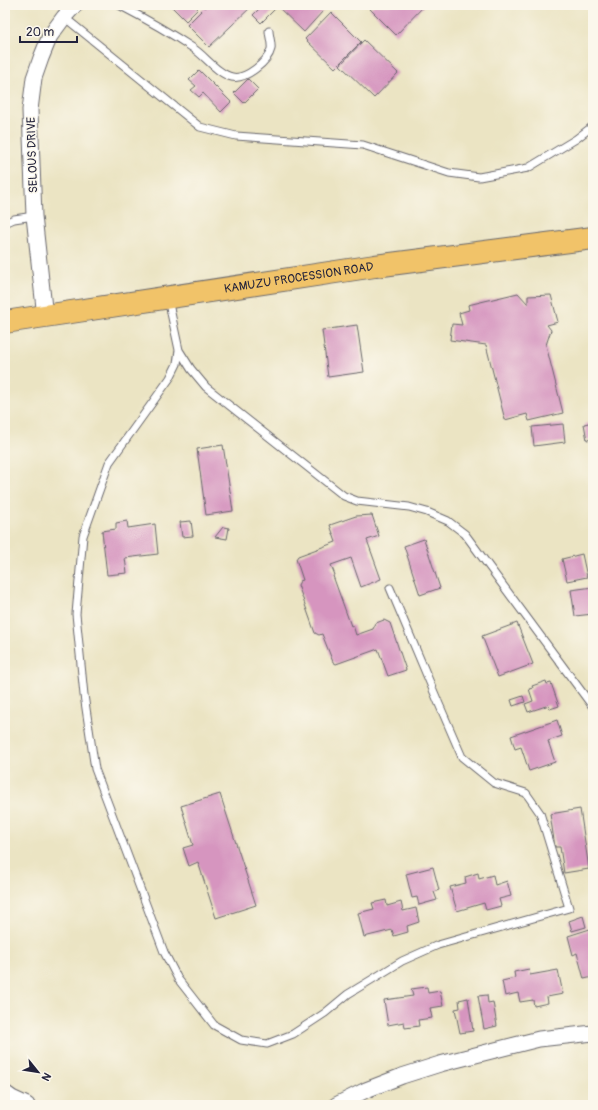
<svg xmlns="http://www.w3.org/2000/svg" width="598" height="1110" viewBox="0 0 598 1110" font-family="Pangolin,sans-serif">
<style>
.building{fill:#d695bf}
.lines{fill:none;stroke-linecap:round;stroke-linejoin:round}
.lane-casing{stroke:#68666b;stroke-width:9}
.street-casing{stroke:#68666b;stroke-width:17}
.highway-casing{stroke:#68666b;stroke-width:24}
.lane{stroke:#fff;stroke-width:7}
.street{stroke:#fff;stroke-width:15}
.highway{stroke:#f1c369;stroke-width:22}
.labels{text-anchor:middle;stroke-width:3;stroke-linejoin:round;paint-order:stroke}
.street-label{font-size:12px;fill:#22223b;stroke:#fbf7ec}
</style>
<rect width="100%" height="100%" fill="#fbf7ec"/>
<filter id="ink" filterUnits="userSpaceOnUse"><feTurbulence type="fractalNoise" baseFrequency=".025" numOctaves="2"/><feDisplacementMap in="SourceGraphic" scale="8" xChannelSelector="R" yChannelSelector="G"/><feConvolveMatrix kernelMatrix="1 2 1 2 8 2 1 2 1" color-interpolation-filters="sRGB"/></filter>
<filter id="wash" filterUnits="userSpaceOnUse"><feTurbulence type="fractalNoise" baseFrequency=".012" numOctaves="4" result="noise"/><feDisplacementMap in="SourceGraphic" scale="16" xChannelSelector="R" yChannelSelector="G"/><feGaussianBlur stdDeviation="0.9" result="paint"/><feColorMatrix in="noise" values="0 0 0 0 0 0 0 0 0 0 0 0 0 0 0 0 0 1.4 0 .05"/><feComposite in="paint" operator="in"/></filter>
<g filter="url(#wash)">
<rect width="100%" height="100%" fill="#ebe4c3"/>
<g id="blocks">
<path class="building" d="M172 5H194L198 9 186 21 171 6Z
M207 5H253L209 47 187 25Z
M263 5H273L276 8 261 23 253 15Z
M276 5H317L323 11 304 32Z
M374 5H425L396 35 370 9Z
M331 12 361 42 335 68 305 39Z
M364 40 398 73 374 98 340 65Z
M199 70 231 102 221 112 203 93 199 97 191 90 196 86 189 80Z
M248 79 258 89 244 103 234 93Z
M518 293 528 304V296L551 295 558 322 547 325 551 330 546 345 563 413 529 421 527 414 505 420 486 345 450 340 452 324 462 325 459 313 469 310 468 305Z
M357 325 364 372 328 377 322 330Z
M593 422V439L587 440 584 424Z
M563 424 565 442 534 446 532 427Z
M223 445 233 511 206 515 197 449Z
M372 515 379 536 367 540 381 579 361 587 351 558 331 565 335 575 333 576 351 626 353 625 356 635 373 629 376 623 384 620 390 623 406 670 388 676 378 649 336 664 333 662 322 634 319 635 315 633 298 585 300 581 303 580 296 559 298 556 336 542 330 525 356 516Z
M127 521 128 528 155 524 158 554 125 558 127 573 107 575 102 531 116 529V523Z
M191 521 193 536 182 537 180 522Z
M223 527 229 528 227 539 215 537Z
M424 539 440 588 420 595 404 546Z
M582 554 587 577 567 581 562 559Z
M593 587V614L575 616 571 590Z
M517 623 533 664 498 677 482 636Z
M546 681 547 684 551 683 559 706 550 709 549 705 528 712 525 704 533 701 529 689 533 688 532 686Z
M523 696 525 702 513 706 511 700Z
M557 720 562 736 548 741 555 762 529 771 521 747 515 749 511 736Z
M220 794 256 905 216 918 198 862 189 866 183 848 193 845 181 806Z
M580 809 589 869 564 873 560 847H555L550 814Z
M433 867 439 890 434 892 437 900 419 905 417 897 412 898 406 874Z
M478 873 479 879 493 875 495 885 507 881 511 896 499 899 501 906 486 910 484 903 457 911 450 887 466 883 465 877Z
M386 900 387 906 401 902 403 911 416 908 419 922 407 926 408 932 394 936 392 930 364 937 358 913 374 909 372 903Z
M583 916 586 927 572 931 569 921Z
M593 928V977L584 979 577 953 573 955 568 936Z
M529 969 530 975 558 970 563 994 547 997 548 1003 534 1006 533 1000 520 1002 518 993 505 996 502 981 515 978 514 972Z
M427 987 428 993 440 991 443 1006 430 1008 432 1018 418 1020 419 1026 405 1028 404 1022 388 1025 384 1000 413 996 411 989Z
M487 995 488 1003 493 1002 497 1026 484 1029 478 996Z
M468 998 473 1031 460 1033 455 1009 460 1008 459 1000Z"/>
</g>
</g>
<g filter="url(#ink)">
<use href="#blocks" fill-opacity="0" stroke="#68666b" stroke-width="1"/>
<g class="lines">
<g class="lane-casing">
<path id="lane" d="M119 5C144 18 169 32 193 48 205 56 218 74 232 77 245 80 268 62 271 49 272 43 269 36 269 31
M64 17 200 127 236 136 363 145 449 173 479 177 528 168 576 139 593 126
M5 223 14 219 34 216
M168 299 179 350 191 369 206 387 344 496 357 501 409 507 427 512 448 521 465 534 593 707
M179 350 177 364 170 378 109 463 83 536 76 614 84 695 95 769 164 952 178 979 214 1025 241 1040 267 1044 293 1034 325 1013 348 994 376 977 402 961 438 945 569 908 540 813 526 793 494 783 462 757 439 704 390 588"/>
</g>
<g class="street-casing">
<path id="street" d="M45 317 34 216 30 110 34 78 41 58 50 36 64 17 75 5
M5 1093 12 1098 27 1105
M336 1105 366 1090 402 1076 440 1064 539 1039 593 1033"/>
</g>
<g class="highway-casing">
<g id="highway">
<path id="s1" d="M5 322 375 266 593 238"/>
</g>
</g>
<use href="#lane" class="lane"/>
<use href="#street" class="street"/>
<use href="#highway" class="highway"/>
</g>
</g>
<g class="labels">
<g class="street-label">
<text transform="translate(32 155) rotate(-92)" y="4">SELOUS DRIVE</text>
<text dy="4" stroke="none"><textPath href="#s1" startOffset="297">KAMUZU PROCESSION ROAD</textPath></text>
</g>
</g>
<rect width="598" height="1110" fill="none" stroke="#fbf7ec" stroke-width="20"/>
<g transform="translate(38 1072) rotate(120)" stroke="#fbf7ec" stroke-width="3" paint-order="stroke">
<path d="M0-3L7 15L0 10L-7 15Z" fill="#22223b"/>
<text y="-6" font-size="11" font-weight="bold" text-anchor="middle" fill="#22223b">N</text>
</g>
<path d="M20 36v6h57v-6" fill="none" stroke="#22223b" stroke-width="2"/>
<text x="26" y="36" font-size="12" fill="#22223b" stroke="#fbf7ec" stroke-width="3" paint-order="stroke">20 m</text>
</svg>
